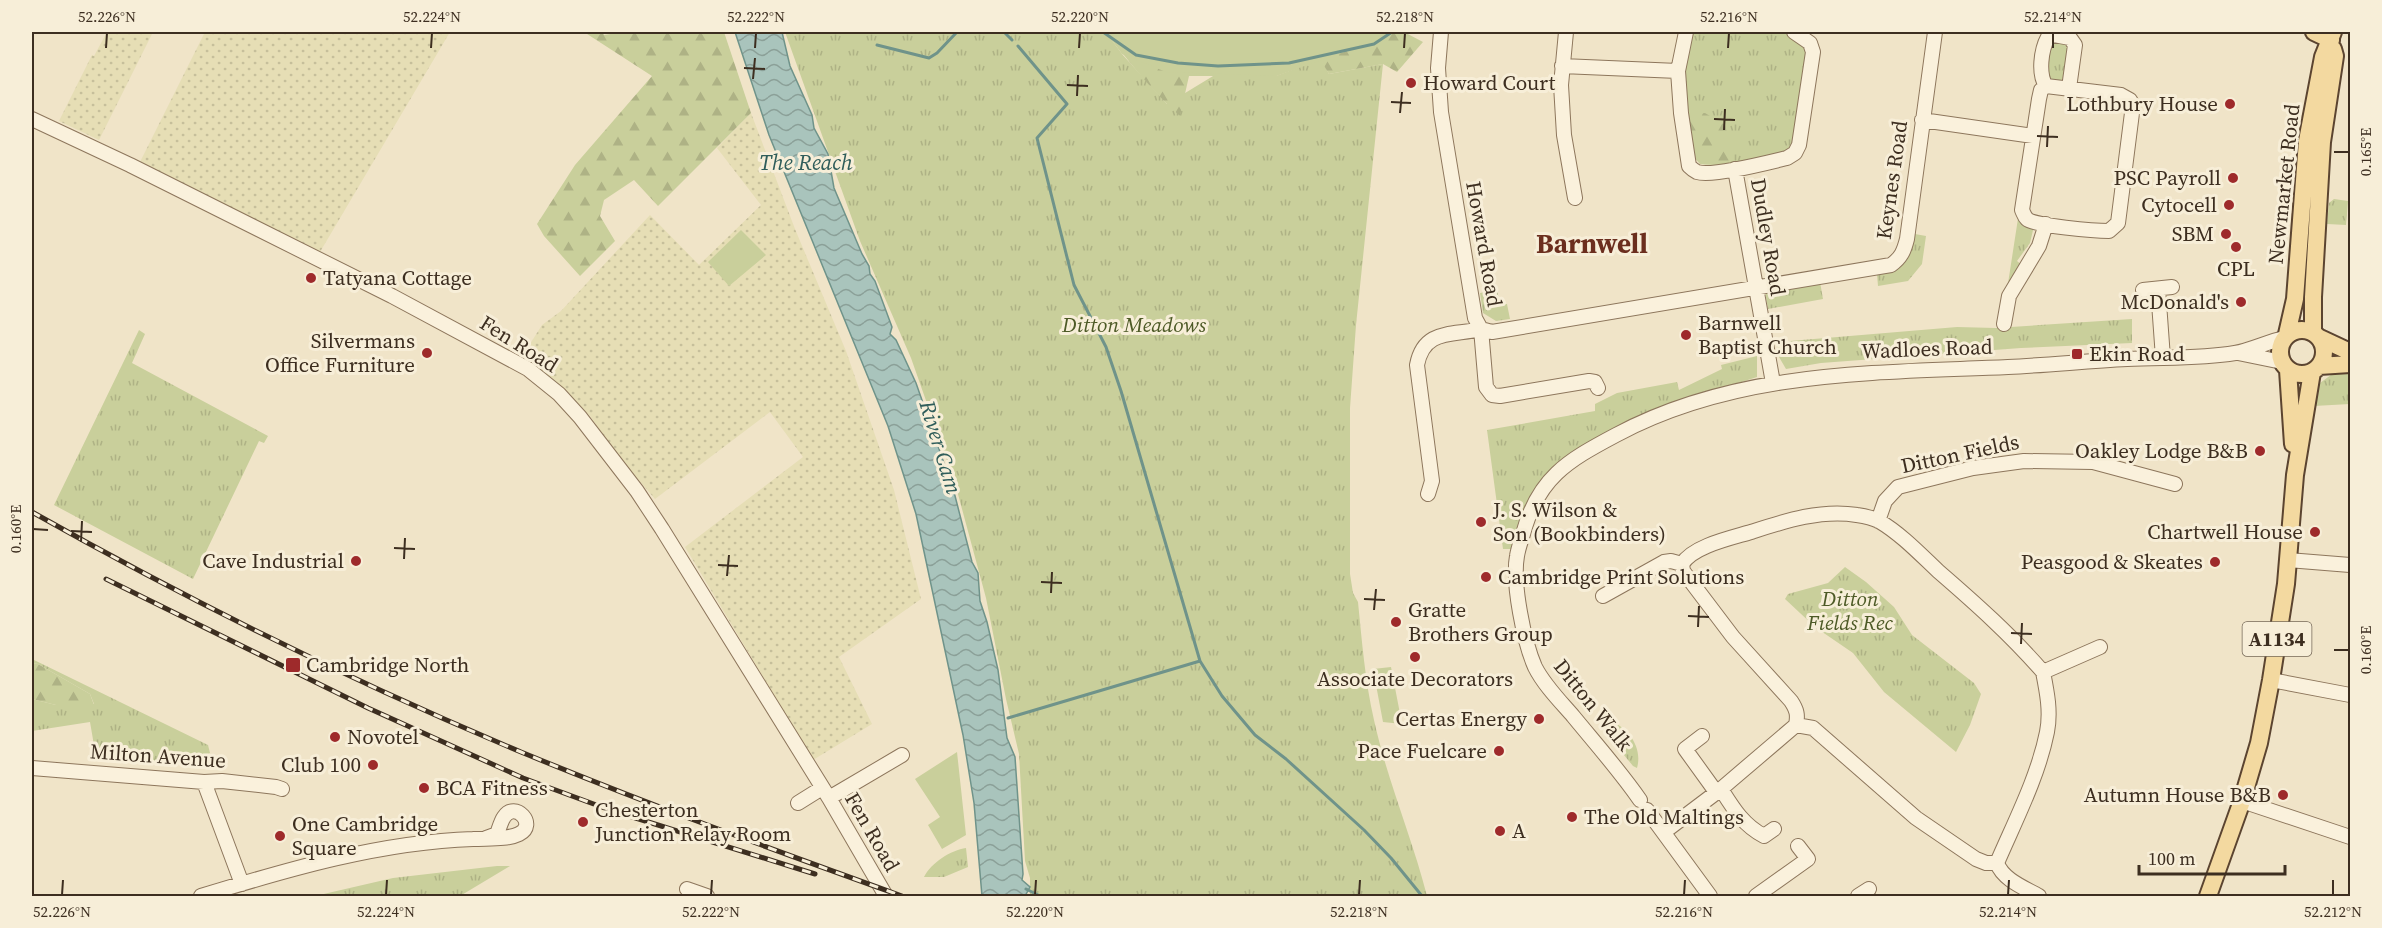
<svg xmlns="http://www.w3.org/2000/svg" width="2382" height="928" viewBox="0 0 2382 928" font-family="'Source Serif 4',serif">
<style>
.farmland{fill:url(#farmland-dots)}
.grass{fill:url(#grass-tufts)}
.forest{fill:url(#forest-firs)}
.garden{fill:#c9cf9b}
.water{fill:url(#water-waves);stroke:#6f938a;stroke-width:1.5}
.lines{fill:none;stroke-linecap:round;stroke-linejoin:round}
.stream{stroke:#6f938a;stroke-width:3}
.minor-casing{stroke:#8d765c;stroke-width:16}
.major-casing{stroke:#5b4430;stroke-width:20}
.minor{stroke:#faf1dc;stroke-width:14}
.major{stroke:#f3d9a0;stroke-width:16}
.rail-casing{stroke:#3d2e20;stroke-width:5}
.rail{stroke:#f7eed8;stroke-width:3;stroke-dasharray:9;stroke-linecap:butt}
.ticks{fill:none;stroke:#3d2e20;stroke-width:2}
.poi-dot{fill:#9e2a2b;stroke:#f7eed8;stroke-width:2}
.labels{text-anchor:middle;stroke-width:6;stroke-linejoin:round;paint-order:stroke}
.shield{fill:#f7eed8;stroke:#756857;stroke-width:1.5}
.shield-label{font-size:20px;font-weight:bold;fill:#3d2e20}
.poi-label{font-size:21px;fill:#3d2e20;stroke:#f7eed8;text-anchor:start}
.street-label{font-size:21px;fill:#3d2e20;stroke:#f7eed8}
.park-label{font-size:21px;font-style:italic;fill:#4d5a26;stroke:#f7eed8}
.water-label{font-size:22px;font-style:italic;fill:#2f5d5a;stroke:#f7eed8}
.district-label{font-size:27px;font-weight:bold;fill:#6b2e1e;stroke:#f7eed8}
.neatline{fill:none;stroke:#3d2e20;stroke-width:2}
.ticks-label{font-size:15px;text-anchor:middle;fill:#3d2e20}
</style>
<defs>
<pattern id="farmland-dots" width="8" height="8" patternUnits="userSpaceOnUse" patternTransform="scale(1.5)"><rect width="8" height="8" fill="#e6deb5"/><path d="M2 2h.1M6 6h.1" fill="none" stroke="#c6bf9b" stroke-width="1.8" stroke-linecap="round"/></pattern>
<pattern id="grass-tufts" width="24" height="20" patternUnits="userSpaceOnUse" patternTransform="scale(1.5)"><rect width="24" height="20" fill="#c9cf9b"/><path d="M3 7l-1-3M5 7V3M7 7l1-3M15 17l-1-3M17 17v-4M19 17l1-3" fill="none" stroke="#aeb285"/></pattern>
<pattern id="forest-firs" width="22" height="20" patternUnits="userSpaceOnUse" patternTransform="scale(1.5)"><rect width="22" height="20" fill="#c9cf9b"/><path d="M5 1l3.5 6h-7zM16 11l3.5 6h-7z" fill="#aeb285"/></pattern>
<pattern id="water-waves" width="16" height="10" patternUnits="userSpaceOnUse" patternTransform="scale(1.5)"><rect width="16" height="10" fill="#a9c4bc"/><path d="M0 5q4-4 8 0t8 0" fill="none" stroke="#8ba098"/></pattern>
</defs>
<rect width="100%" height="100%" fill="#f0e4c8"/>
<path class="farmland" d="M107 32H153L99 140 59 121 92 55 94 56Z
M205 32H450L320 252 140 162Z
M751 113 795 229 846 351 894 490 921 599 839 657 872 724 813 760 685 547 803 457 770 412 655 499 618 456 590 416 523 355 542 325 561 311 650 215 699 265 761 205 717 148Z"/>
<path class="grass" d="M785 32H1106L1122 54 1167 104 1218 73 1276 76 1321 59 1329 74 1383 64 1356 325 1350 408V574L1353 593 1358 602C1362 641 1365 681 1374 720 1387 780 1412 837 1427 896H1030V878L1025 861 1019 754 1006 699 986 598 955 483 911 358 860 241Z
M1688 32H1783L1800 41 1808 50 1793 148 1788 154 1717 165 1700 164 1684 115 1683 73Z
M2055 39 2072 44 2063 82 2048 80 2046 76 2050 44Z
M2334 199 2348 201 2346 225 2327 224 2329 203Z
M2019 212 2034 226 2030 243 2017 261 2023 266 2007 290Z
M1915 234 1926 236 1922 264 1908 281 1878 286 1877 274C1904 268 1910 262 1915 234Z
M1820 282 1823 299 1768 309 1765 292Z
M1497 290 1500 304H1507L1510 319 1496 321 1483 313 1480 293Z
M2132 319V343L2021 348 1821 363 1786 369 1779 357 1777 342 1957 327 1996 328Z
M139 330 145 334 132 363 268 436 264 443 259 441 193 579 54 505Z
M1757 356V377L1665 407 1573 451 1534 491 1519 521 1511 549H1503L1487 430 1595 411V404L1617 393 1677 382 1679 390 1722 369 1721 365Z
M2335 372H2350V404L2314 406 2320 383Z
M1845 567 1866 582 1894 607 1912 635 1974 683 1981 694 1970 725 1956 752 1884 692 1853 653 1815 627 1785 599 1788 594 1828 583Z
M32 659 208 745 210 753 176 763 96 757 90 722 32 731V699L56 705 94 704 90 694 38 664 32 663Z
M1608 720C1628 727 1643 747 1637 768L1633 766 1601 727 1600 722Z
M966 848 968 867 944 877H924C931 863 951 850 966 848Z
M497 866H510L460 896H315L393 878Z"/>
<path class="forest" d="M584 32H603L604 35 623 32H724L751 113 658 206 634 180 604 200 600 216 615 241 580 276 544 236 537 224 575 165 652 76Z
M1106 32H1404L1423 42 1397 72 1383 64 1329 74 1320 59 1276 76H1189L1180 116C1152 91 1128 61 1106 32Z
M1705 113 1725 125 1735 163 1717 165 1700 164 1691 154 1684 115Z
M32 663 38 664 90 694 94 705H56L32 699Z"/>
<path class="garden" d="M1106 32H1385L1350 50 1276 76 1166 72 1122 54Z
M741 230 766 255 729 286 708 262Z
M1391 667 1402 724 1383 722 1373 669Z
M957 752 966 835 942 849 928 825 940 817 915 779Z"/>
<path class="water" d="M735 32H782L790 66 812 115 814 128 828 154 834 188 862 254 869 266 870 274 875 281 892 327 890 334 896 340 916 383 954 492 972 562 978 573 980 601 987 622 998 670 1007 738 1015 757 1023 874 1022 880 1030 887 1025 896H982L974 803 963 735 916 514 888 426 769 135Z"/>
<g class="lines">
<path class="stream" d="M1004 32 1012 40
M1103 32 1136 55 1178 63 1218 66 1289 63 1374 44 1392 32
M877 45 929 58 937 53 957 32
M1018 46 1067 104 1037 138 1074 285 1106 347 1121 391 1200 661 1222 696 1255 735 1286 759 1364 830 1391 858 1422 896
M1008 718 1200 661
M1026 889 1040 896"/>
<g class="minor-casing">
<path id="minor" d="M1441 32 1438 68 1441 112 1475 318 1481 329 1492 332 1891 265C1901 258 1904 251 1907 239L1935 32
M1566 32 1561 85 1564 135 1575 198
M1686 32 1678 71 1681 113 1689 166C1691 168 1695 171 1697 172 1712 177 1770 162 1787 158L1795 153 1799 145 1813 52 1810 43 1794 32
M1562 66 1678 71
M2046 86 2121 95 2130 100 2133 105 2118 223 2109 231C2096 231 2034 226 2027 219 2024 216 2024 214 2022 210L2039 99 2041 90Z
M2046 86C2038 74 2041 50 2048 37L2054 35 2070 38 2075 45 2069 88
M32 119 130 165 392 296 528 369 559 394 580 417 637 491 662 529 829 798 886 896
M1922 120 2033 136
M1735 169 1773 383
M2158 289 2163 358
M2143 290 2172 287
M2004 324 2009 296 2039 246 2046 224
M2238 353 2282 362
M1428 494 1432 481 1417 365C1424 328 1453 336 1481 329L1486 387 1492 395 1500 396 1589 381 1595 382 1598 388
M1878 521 1885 501 1898 487 1973 468 2024 461 2093 462 2175 484
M2288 560 2350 565
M1603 596 1664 562 1671 561 1682 564
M2271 680 2350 695
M1796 725 1813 728 1916 818 1976 859 1986 863H1997
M1702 736 1685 749 1716 792
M32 768 204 782 222 781 276 787 282 789
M204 782 242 884
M1721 789C1733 808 1743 825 1764 836L1774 829
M829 798 902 755
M1640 800C1620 771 1596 744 1573 716 1560 701 1544 685 1535 667 1524 642 1512 583 1517 556 1518 549 1521 541 1523 534 1538 478 1567 461 1616 435 1737 370 1875 373 2008 367 2048 365 2088 361 2127 359 2162 357 2200 359 2235 353 2251 350 2267 342 2284 338
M2242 801 2350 837
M798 803 822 788
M1647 810 1710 896
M1664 832 1721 789 1796 725C1798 715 1797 710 1791 701L1733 637 1683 571 1682 564C1693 546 1731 538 1751 532 1785 521 1821 509 1857 515 1864 516 1873 518 1879 521 1901 534 1920 554 1938 571 1975 603 2011 635 2043 672L2100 647
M687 889 707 896
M201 896C289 869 381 842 473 839 487 838 507 840 519 834 538 825 515 800 504 817 501 821 499 829 497 834L486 838
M1756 896 1808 859 1798 846
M1858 896 1869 889
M2039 896C2025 888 2003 880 1997 863 2015 821 2038 777 2047 732 2051 712 2047 692 2043 672"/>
</g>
<g class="major-casing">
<path id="major" d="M2314 32 2331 40
M2280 352a22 22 0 1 1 44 0a22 22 0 1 1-44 0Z
M2313 332V297L2322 142 2335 56 2333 49
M2287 334 2295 299 2307 141 2323 57 2333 32
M2320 338 2350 352
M2319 366 2350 364
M2288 370 2293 444
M2208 896 2242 801 2259 743 2271 680 2286 584 2295 475 2312 372"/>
</g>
<use href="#minor" class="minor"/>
<use href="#major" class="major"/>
<g class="rail-casing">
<path id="rail" d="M32 512C190 601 354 682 521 752 647 804 774 850 902 896
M106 579 368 708 523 778 610 810 815 874"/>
</g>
<use href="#rail" class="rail"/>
</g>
<path class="ticks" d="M106 48 107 33M431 48 432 33M755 48 756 33M1079 48 1080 33M1404 48 1405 33M1728 48 1729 33M2053 48V33M744 68 765 69M753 79 755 58M1067 85 1088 86M1077 96 1078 75M1391 102 1411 103M1400 113 1402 92M1714 119 1735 120M1724 130 1725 109M2037 136 2058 137M2047 147 2048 126M2334 152H2349M33 529 48 530M71 531 92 532M81 542 82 521M394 548 415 549M404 559 405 538M718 565 738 566M727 576 729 555M1041 582 1062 583M1051 593 1052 572M1364 599 1385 600M1374 610 1376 589M1688 616 1709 617M1698 627 1699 606M2011 633 2032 634M2021 644 2022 623M2334 650H2349M62 895 63 880M386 895 387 880M711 895 712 880M1035 895 1036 880M1359 895 1360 880M1684 895 1685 880M2008 895 2009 880M2333 895V880"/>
<g class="poi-dot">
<circle cx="1411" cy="83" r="6"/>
<circle cx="2230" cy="104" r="6"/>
<circle cx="2233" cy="178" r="6"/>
<circle cx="2229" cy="205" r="6"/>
<circle cx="2226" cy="234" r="6"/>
<circle cx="2236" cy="247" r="6"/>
<circle cx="311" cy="278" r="6"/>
<circle cx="2241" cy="302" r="6"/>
<circle cx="1686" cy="335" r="6"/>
<circle cx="427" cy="353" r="6"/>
<rect x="2071" y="348" width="12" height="12" rx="3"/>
<circle cx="2260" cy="451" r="6"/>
<circle cx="1481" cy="522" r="6"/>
<circle cx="2315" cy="532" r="6"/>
<circle cx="356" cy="561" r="6"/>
<circle cx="2215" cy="562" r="6"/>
<circle cx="1486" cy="577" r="6"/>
<circle cx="1396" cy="622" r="6"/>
<circle cx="1415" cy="657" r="6"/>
<rect x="285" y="657" width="16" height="16" rx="3"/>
<circle cx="1539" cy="719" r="6"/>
<circle cx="335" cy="737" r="6"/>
<circle cx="1499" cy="751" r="6"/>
<circle cx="373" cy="765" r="6"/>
<circle cx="424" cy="788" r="6"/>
<circle cx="2283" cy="795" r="6"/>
<circle cx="1572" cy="817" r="6"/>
<circle cx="583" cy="822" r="6"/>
<circle cx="1500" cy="831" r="6"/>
<circle cx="280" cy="836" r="6"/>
</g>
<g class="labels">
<rect class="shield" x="2242.5" y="622" width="69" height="34" rx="4.5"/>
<g class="shield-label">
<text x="2277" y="646">A1134</text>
</g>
<g class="poi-label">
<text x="1423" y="90">Howard Court</text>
<text x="2218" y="111" text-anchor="end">Lothbury House</text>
<text x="2221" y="185" text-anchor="end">PSC Payroll</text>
<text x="2217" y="212" text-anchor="end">Cytocell</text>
<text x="2214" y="241" text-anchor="end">SBM</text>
<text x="2236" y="276" text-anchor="middle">CPL</text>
<text x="323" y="285">Tatyana Cottage</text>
<text x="2229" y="309" text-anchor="end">McDonald's</text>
<text x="1698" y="330">Barnwell<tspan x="1698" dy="24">Baptist Church</tspan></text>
<text x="415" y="348" text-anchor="end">Silvermans<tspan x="415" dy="24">Office Furniture</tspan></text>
<text x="2089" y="361">Ekin Road</text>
<text x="2248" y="458" text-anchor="end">Oakley Lodge B&amp;B</text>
<text x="1493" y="517">J. S. Wilson &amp;<tspan x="1493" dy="24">Son (Bookbinders)</tspan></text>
<text x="2303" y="539" text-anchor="end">Chartwell House</text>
<text x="344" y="568" text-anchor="end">Cave Industrial</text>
<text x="2203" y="569" text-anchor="end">Peasgood &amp; Skeates</text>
<text x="1498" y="584">Cambridge Print Solutions</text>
<text x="1408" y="617">Gratte<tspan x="1408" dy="24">Brothers Group</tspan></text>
<text x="306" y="672">Cambridge North</text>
<text x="1415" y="686" text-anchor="middle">Associate Decorators</text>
<text x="1527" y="726" text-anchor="end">Certas Energy</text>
<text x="347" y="744">Novotel</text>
<text x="1487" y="758" text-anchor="end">Pace Fuelcare</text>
<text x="361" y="772" text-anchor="end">Club 100</text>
<text x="436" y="795">BCA Fitness</text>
<text x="2271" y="802" text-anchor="end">Autumn House B&amp;B</text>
<text x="595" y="817">Chesterton<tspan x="595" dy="24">Junction Relay Room</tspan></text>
<text x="1584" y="824">The Old Maltings</text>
<text x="292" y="831">One Cambridge<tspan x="292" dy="24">Square</tspan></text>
<text x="1512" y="838">A</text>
</g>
<g class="street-label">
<text transform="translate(1892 180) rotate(-82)" y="7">Keynes Road</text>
<text transform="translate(2284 184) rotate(-84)" y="7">Newmarket Road</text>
<text transform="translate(1768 237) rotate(80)" y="7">Dudley Road</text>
<text transform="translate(1484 244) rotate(80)" y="7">Howard Road</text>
<text transform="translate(519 344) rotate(32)" y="7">Fen Road</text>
<text transform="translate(1927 349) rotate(-2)" y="7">Wadloes Road</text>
<text transform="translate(1960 454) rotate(-12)" y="7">Ditton Fields</text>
<text transform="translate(1593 705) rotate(51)" y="7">Ditton Walk</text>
<text transform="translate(158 756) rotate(4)" y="7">Milton Avenue</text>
<text transform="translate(872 832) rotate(60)" y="7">Fen Road</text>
</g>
<g class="park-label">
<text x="1134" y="332">Ditton Meadows</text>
<text x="1850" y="606">Ditton<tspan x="1850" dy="24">Fields Rec</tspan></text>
</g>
<g class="water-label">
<text x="806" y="170">The Reach</text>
<text transform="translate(941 447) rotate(73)" y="8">River Cam</text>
</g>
<g class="district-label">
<text x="1592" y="253">Barnwell</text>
</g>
</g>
<rect width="2382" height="928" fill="none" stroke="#f7eed8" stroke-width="66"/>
<path d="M2139 865v9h146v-9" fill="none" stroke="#3d2e20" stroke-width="3"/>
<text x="2148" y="865" font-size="18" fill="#3d2e20" stroke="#f7eed8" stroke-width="4.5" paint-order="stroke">100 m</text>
<rect x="33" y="33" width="2316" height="862" class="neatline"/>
<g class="ticks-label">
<text x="107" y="22">52.226°N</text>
<text x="432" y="22">52.224°N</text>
<text x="756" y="22">52.222°N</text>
<text x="1080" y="22">52.220°N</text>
<text x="1405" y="22">52.218°N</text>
<text x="1729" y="22">52.216°N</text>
<text x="2053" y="22">52.214°N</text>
<text transform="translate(2366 152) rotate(-90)" y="5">0.165°E</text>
<text transform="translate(16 529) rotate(-90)" y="5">0.160°E</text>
<text transform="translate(2366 650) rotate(-90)" y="5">0.160°E</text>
<text x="62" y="917">52.226°N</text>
<text x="386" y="917">52.224°N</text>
<text x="711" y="917">52.222°N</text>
<text x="1035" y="917">52.220°N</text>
<text x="1359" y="917">52.218°N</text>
<text x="1684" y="917">52.216°N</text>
<text x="2008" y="917">52.214°N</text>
<text x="2333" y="917">52.212°N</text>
</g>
</svg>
